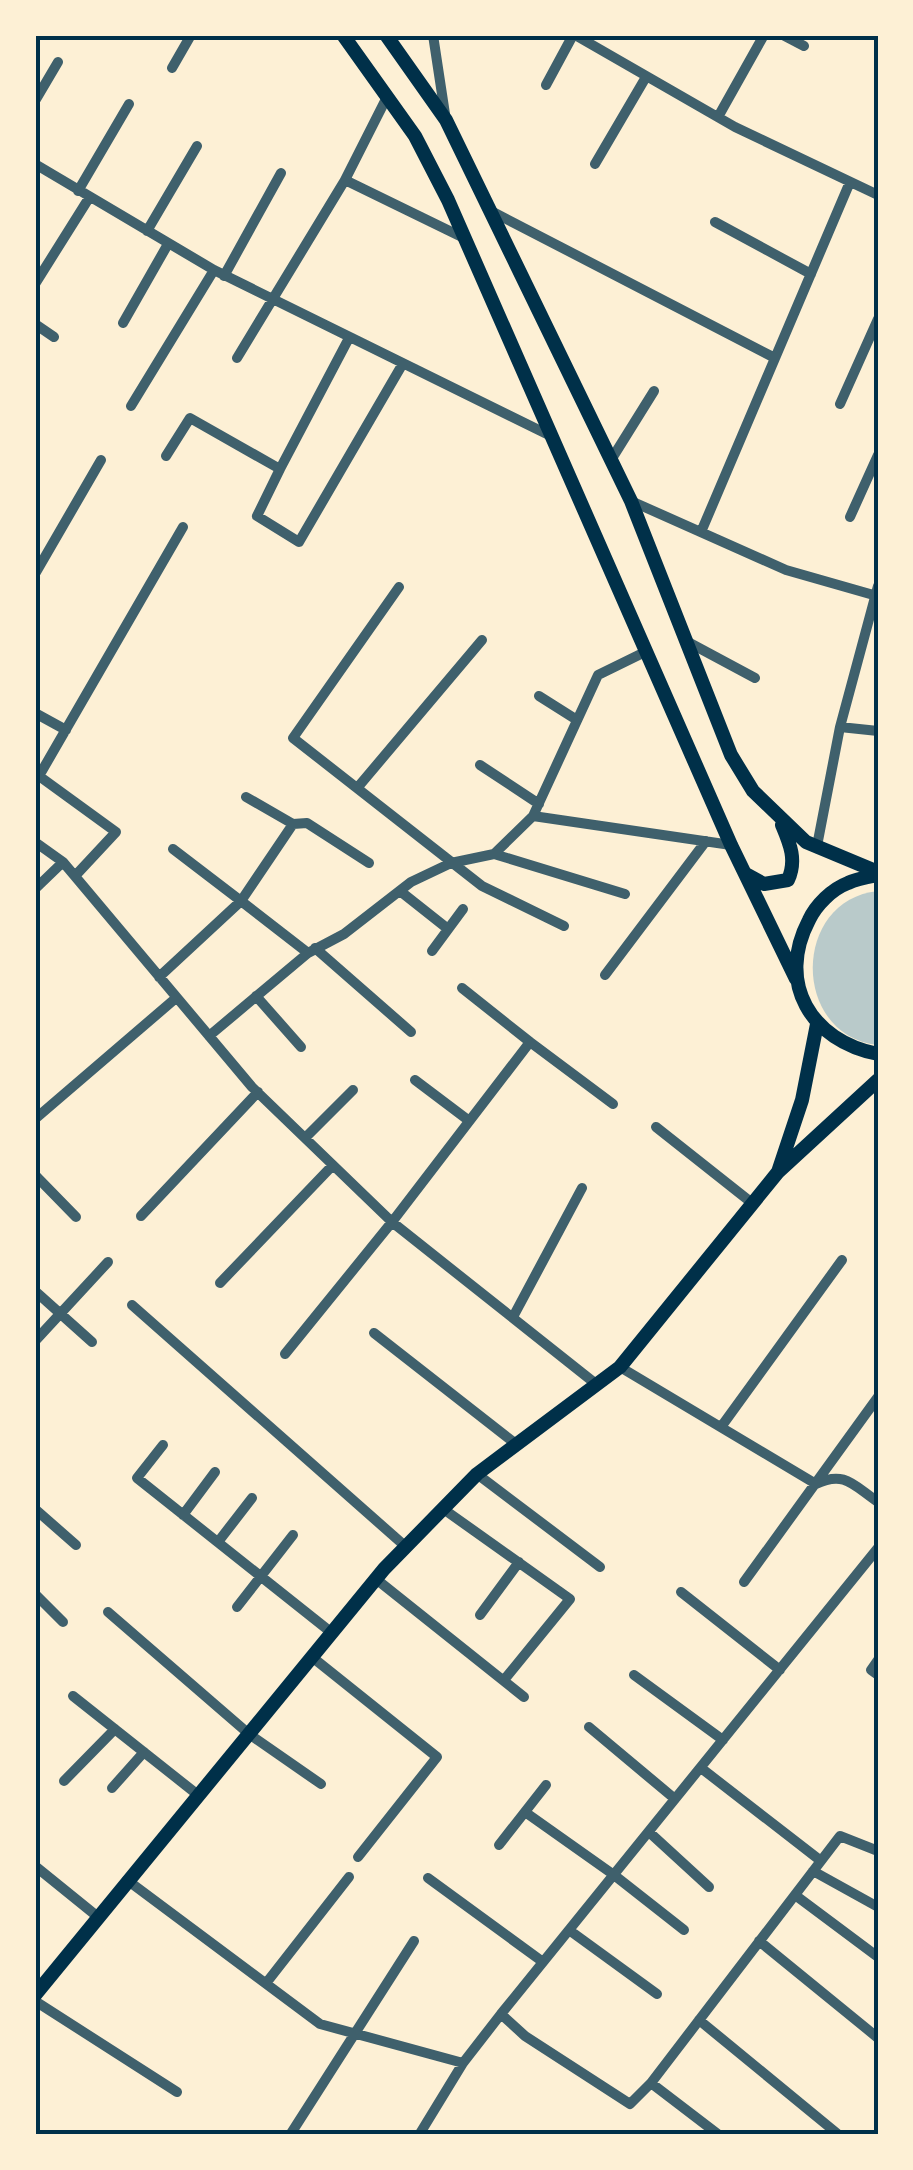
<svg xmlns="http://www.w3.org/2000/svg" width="913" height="2170" viewBox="0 0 913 2170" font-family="Ubuntu,sans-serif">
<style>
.green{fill:#b9caca}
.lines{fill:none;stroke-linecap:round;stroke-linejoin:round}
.minor{stroke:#3f606c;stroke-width:10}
.secondary{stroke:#003049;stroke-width:14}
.neatline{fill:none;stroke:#003049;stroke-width:4}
</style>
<rect width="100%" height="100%" fill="#fdf0d5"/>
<path class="green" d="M878 891V1045C791 1036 791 900 878 891Z"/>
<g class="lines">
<path class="minor" d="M433 35 445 114
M575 35 735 127 878 195
M783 35 804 46
M172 68 191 35
M546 85 573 35
M35 101 58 62
M718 117 764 35
M35 164 214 270 551 436
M595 164 646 77
M345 180 464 238
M78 191 129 104
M491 211 775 358
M715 222 811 274
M147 231 197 146
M224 276 281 173
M35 284 89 198
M123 323 168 244
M35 324 54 337
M237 358 345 180 387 97
M840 404 878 319
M131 406 214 270
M166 456 190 418 280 469 349 338
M611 460 654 391
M280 469 257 516 299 542 402 365
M631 501 786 570 877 596
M850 517 878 455
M701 532 850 182
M35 574 101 460
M399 587 293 738 482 886 564 926
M686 641 755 678
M539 696 577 720
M35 713 66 730
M840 727 878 731
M480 765 539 804
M358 787 482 640
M246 797 293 824 307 823 369 863
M533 816 731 845
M35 842 63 862
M817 846 840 727 878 586
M173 849 241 901 293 824
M494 854 625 894
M75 876 116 832 39 776 183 527
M35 889 63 862 252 1087 392 1222 596 1384
M400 891 448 929
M315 948 411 1032
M432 951 463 909
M605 975 706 841
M159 977 241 901 308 953
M462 988 530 1042
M256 996 301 1047
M209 1036 308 953 344 934 411 882 451 863 494 854 533 816 598 675 647 651
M415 1080 468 1120
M35 1119 176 998
M656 1127 752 1203
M305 1138 353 1090
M35 1175 76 1217
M141 1216 258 1092
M220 1283 333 1165
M35 1291 92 1342
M132 1305 405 1546
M513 1317 582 1188
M374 1333 516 1444
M35 1341 108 1262
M285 1354 392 1222 530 1042 613 1104
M620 1367 816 1484C845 1470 854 1486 878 1502
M721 1427 842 1260
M163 1445 137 1478 332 1633
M477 1474 600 1567
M442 1508 570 1599 504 1680
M35 1509 76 1545
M183 1515 215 1472
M218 1542 252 1498
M376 1579 524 1697
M744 1582 878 1397
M681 1592 780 1670
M35 1594 63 1622
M237 1607 293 1535
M108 1612 249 1734 321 1784
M480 1615 519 1562
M312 1657 437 1757 358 1857
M878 1660 871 1670 878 1675
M634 1675 723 1740
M73 1696 198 1795
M589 1727 675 1799
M701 1768 821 1861
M64 1781 115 1729
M112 1788 144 1752
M525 1812 614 1875 684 1930
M649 1832 709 1887
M499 1845 546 1785
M35 1866 98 1917
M813 1871 878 1907
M428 1878 543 1962
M127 1880 320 2024 463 2063 501 2014 525 2036 630 2104 651 2083 719 2135
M795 1895 878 1957
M569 1930 657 1994
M759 1941 878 2038
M267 1982 349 1877
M35 2001 177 2092
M501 2014 878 1548
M699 2020 839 2135
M651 2083 840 1836 878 1851
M290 2135 414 1941
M419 2135 463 2063"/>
<path class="secondary" d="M343 35 415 136 448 200 731 845 796 979
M386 35 446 120 631 501 731 755 753 791 806 842 878 872
M746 874 764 884 788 880C797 860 790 844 782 825
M878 875C868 877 857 879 848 883 832 889 816 905 809 920 776 983 811 1041 878 1054
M817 1024 802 1100 778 1172 878 1080
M35 1995 384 1569 477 1474 620 1367 778 1172"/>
</g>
<rect width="913" height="2170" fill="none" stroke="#fdf0d5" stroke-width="75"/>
<rect x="38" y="38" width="838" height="2094" class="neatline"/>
</svg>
